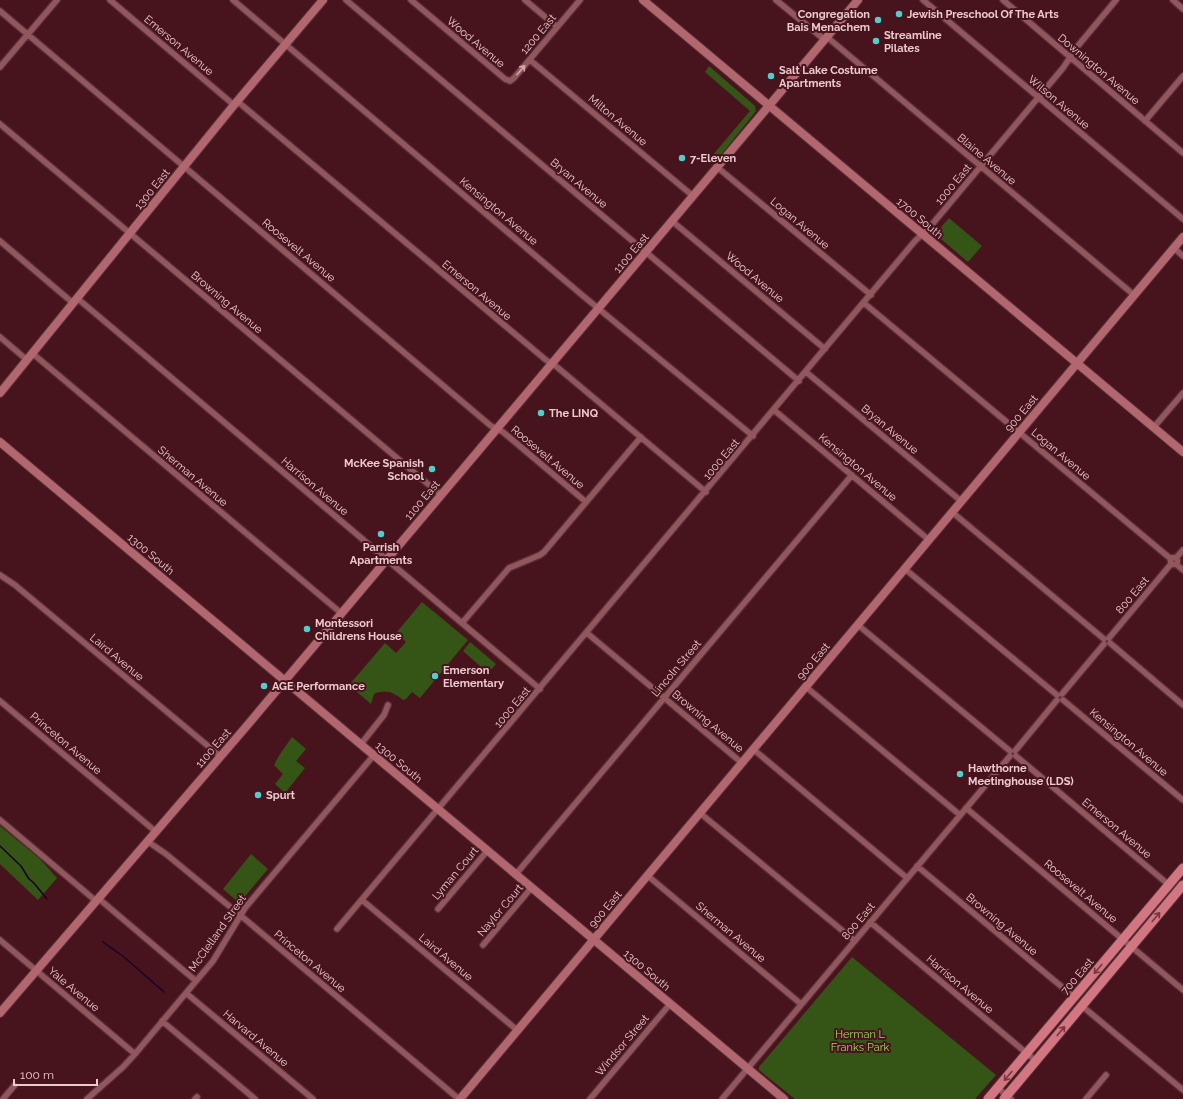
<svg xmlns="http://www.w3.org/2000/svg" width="1183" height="1099" viewBox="0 0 1183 1099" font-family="Raleway,sans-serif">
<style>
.green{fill:#355517}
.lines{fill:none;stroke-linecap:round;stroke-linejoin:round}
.stream{stroke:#190026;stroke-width:1.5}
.street-casing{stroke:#593036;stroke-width:8}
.secondary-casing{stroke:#593036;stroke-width:10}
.primary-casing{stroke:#593036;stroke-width:11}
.street{stroke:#92575e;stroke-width:5.5}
.secondary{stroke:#b26770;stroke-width:8}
.primary{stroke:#d27682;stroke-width:9}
.oneway{stroke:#d1a7ab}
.oneway2{stroke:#783640}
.poi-dot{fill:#53cdca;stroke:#47131d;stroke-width:1.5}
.labels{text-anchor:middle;stroke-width:4;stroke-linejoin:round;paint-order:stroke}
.poi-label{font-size:11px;font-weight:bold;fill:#ecc9cc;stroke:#47131d;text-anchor:start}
.street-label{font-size:11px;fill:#ecc9cc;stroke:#47131d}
.park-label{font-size:11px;fill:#96da5d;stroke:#47131d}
</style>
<rect width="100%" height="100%" fill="#47131d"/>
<path class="green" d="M709 66 755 106 756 111 717 160 712 156 750 111 705 72Z
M949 218 982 246 968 262 935 234Z
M422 602 468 640 420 698 412 692 406 699 403 700C393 692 386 689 374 694L371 704 349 685 385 643 396 653 406 642 396 633Z
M470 642 496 664 488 673 463 651Z
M292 737 306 749 296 761 305 768 285 793 275 784 283 774 274 765 280 754Z
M0 826 40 859 57 878 38 900 0 864Z
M251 854 268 869 241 901 238 902 223 889Z
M852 957 996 1075 975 1099H795L759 1070V1067Z"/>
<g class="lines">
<path class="stream" d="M0 846 21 866 29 879 33 882 47 899
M103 942 124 957 164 992"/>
<g class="street-casing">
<path id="street" d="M110 0 234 105
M233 0 582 295 753 436
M346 0 799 381
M411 0 505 79 510 81 514 78 580 0
M525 0 557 27
M776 0 825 40
M923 0 1183 219
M1003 0 1183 153
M1173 0 1183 9
M0 11 491 426 503 432 586 502
M827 37 1134 295
M530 60 693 196
M0 67 57 0
M237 101 546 360 557 367 706 492
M1145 121 1183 76
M0 124 441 495
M717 167 871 295
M672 221 825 349
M0 241 73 303
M1174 248 1183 256
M77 298 540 689
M864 303 1171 559
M0 337 27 360
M32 353 341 613
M806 372 961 501
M774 410 929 540
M1154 427 1183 393
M952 512 1104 639
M1170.5 561a3.5 3.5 0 1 1 7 0a3.5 3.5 0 1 1-7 0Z
M1176 558 1183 550
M1176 564 1183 570
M905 569 1057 695
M0 575 15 585 220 756
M462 623 509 568 540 555 544 552 641 437
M858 625 1010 751
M587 633 742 763
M1109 638 1171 564
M1110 643 1183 705
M806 687 960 815
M1062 694 1104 644
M1063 700 1183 800
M0 701 155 831
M361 744 384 715 388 705
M753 749 907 878
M1015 751 1057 700
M1016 756 1169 885
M966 808 1183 990
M700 813 855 941
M0 820 96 901
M147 841 166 854 246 920 459 1099
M917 866 1074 997
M516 874 852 475
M648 876 801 1004
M98 898 196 981
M362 900 517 1030
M438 909 488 850
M870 922 1036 1061
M337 929 915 241 929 228 1063 68 1077 47 1116 0
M0 940 135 1054
M483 945 532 887
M186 993 313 1099
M1082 1006 1183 1090
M162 1021 255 1099
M998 1088 1011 1099
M3 1099 14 1086
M87 1099 123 1067 135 1054 186 993 213 961 245 908 374 755
M195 1099 197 1097
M590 1099 670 1004
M722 1099 1010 756
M1086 1099 1106 1075"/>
</g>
<g class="secondary-casing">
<path id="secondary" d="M643 0 1183 452
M0 393 234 105 323 0
M0 442 784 1099
M0 1013 245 728 858 0
M460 1099 1183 237"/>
</g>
<g class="primary-casing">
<path id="primary" d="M988 1099 1183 868
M1004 1099 1183 885"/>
</g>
<use href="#street" class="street"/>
<use href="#secondary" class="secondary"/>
<use href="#primary" class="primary"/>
</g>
<defs><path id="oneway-shaft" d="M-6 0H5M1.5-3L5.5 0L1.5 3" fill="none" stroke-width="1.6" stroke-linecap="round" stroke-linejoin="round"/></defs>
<use class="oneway" href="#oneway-shaft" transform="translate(521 70) rotate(-49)"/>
<g class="oneway2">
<use href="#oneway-shaft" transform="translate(1156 917) rotate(-50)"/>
<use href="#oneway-shaft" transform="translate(1098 969) rotate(130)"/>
<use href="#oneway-shaft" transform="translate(1061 1031) rotate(-50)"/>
<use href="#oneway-shaft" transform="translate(1008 1076) rotate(130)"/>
</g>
<g class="poi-dot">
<circle cx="899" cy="14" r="4"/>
<circle cx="878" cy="20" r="4"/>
<circle cx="876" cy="41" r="4"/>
<circle cx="771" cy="76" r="4"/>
<circle cx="682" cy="158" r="4"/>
<circle cx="541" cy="413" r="4"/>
<circle cx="432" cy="469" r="4"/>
<circle cx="381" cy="534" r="4"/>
<circle cx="307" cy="629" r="4"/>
<circle cx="435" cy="676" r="4"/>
<circle cx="264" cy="686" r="4"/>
<circle cx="960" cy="774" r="4"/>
<circle cx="258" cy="795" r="4"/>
</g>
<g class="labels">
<g class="poi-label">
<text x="870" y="18" text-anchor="end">Congregation<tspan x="870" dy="13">Bais Menachem</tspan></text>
<text x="907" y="18">Jewish Preschool Of The Arts</text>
<text x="884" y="39">Streamline<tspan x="884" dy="13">Pilates</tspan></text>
<text x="779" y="74">Salt Lake Costume<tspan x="779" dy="13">Apartments</tspan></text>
<text x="690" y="162">7-Eleven</text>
<text x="549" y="417">The LINQ</text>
<text x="424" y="467" text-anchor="end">McKee Spanish<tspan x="424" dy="13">School</tspan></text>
<text x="381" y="551" text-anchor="middle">Parrish<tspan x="381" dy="13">Apartments</tspan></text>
<text x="315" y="627">Montessori<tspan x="315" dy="13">Childrens House</tspan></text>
<text x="443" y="674">Emerson<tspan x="443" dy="13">Elementary</tspan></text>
<text x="272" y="690">AGE Performance</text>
<text x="968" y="772">Hawthorne<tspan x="968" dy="13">Meetinghouse (LDS)</tspan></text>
<text x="266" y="799">Spurt</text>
</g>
<g class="street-label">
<text transform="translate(538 34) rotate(-50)" y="4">1200 East</text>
<text transform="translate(476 42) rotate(40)" y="4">Wood Avenue</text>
<text transform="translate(179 45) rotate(40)" y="4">Emerson Avenue</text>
<text transform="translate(1099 69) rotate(40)" y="4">Downington Avenue</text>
<text transform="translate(1059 102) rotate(40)" y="4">Wilson Avenue</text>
<text transform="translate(618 120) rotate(40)" y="4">Milton Avenue</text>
<text transform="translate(987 159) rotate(40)" y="4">Blaine Avenue</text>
<text transform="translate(579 183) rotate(40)" y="4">Bryan Avenue</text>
<text transform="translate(953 184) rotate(-50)" y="4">1000 East</text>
<text transform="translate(152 189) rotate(-51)" y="4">1300 East</text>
<text transform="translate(499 211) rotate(40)" y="4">Kensington Avenue</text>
<text transform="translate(920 218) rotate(40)" y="4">1700 South</text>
<text transform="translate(800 223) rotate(40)" y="4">Logan Avenue</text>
<text transform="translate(299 250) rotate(40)" y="4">Roosevelt Avenue</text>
<text transform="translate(631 253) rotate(-50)" y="4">1100 East</text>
<text transform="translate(755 277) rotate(40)" y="4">Wood Avenue</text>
<text transform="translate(477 290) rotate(40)" y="4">Emerson Avenue</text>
<text transform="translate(227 302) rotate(40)" y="4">Browning Avenue</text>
<text transform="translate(1021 413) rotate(-50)" y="4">900 East</text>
<text transform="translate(890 429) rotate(40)" y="4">Bryan Avenue</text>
<text transform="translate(1061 454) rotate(40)" y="4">Logan Avenue</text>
<text transform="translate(548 457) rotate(40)" y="4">Roosevelt Avenue</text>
<text transform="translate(721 459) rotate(-50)" y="4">1000 East</text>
<text transform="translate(858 467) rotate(40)" y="4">Kensington Avenue</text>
<text transform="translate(193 476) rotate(40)" y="4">Sherman Avenue</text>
<text transform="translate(315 486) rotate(40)" y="4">Harrison Avenue</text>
<text transform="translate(422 500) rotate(-50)" y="4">1100 East</text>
<text transform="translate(151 554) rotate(40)" y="4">1300 South</text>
<text transform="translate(1132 595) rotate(-50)" y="4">800 East</text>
<text transform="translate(117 657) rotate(40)" y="4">Laird Avenue</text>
<text transform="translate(813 661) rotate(-50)" y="4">900 East</text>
<text transform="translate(676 668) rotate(-50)" y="4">Lincoln Street</text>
<text transform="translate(512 707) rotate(-50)" y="4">1000 East</text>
<text transform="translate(708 721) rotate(40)" y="4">Browning Avenue</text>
<text transform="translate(1129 742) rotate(40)" y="4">Kensington Avenue</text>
<text transform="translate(66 743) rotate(40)" y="4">Princeton Avenue</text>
<text transform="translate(213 748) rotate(-49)" y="4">1100 East</text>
<text transform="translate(399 762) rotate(40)" y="4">1300 South</text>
<text transform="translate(1117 828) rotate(40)" y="4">Emerson Avenue</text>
<text transform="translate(455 873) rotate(-50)" y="4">Lyman Court</text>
<text transform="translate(1081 891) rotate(40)" y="4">Roosevelt Avenue</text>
<text transform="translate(605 909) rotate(-50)" y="4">900 East</text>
<text transform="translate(500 910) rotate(-50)" y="4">Naylor Court</text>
<text transform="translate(858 921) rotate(-50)" y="4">800 East</text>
<text transform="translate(1002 924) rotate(40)" y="4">Browning Avenue</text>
<text transform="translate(731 932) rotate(40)" y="4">Sherman Avenue</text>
<text transform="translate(217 933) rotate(-55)" y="4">McClelland Street</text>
<text transform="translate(446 957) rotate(40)" y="4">Laird Avenue</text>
<text transform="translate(310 961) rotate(40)" y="4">Princeton Avenue</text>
<text transform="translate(647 970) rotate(40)" y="4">1300 South</text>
<text transform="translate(1077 976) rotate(-50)" y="4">700 East</text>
<text transform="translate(960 984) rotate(40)" y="4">Harrison Avenue</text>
<text transform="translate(74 989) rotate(40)" y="4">Yale Avenue</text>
<text transform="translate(256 1038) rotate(40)" y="4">Harvard Avenue</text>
<text transform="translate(622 1045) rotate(-50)" y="4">Windsor Street</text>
</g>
<g class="park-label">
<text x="860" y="1038">Herman L<tspan x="860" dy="13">Franks Park</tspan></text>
</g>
</g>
<path d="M14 1079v6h83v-6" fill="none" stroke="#ecc9cc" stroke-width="2"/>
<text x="20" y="1079" font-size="12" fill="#ecc9cc" stroke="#47131d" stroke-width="3" paint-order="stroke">100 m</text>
</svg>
